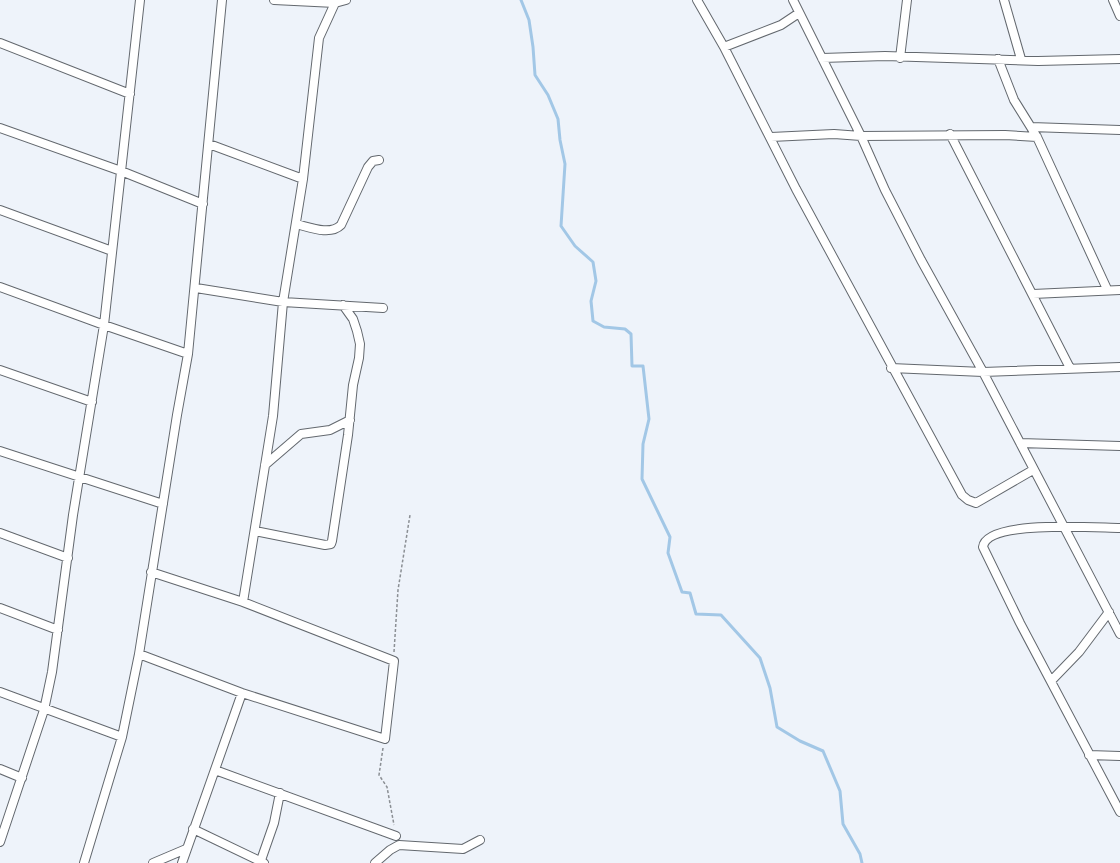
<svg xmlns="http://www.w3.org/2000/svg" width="1120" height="863" viewBox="0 0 1120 863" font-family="Rubik,sans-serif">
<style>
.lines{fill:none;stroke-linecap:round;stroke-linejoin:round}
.stream{stroke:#a2c7e6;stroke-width:3}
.minor-casing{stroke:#63686e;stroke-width:10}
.path{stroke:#8b8f94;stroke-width:1.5;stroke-dasharray:3 2;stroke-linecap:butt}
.minor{stroke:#fff;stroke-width:8}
</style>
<rect width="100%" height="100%" fill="#eef3fa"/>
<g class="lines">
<path class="stream" d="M521 0 529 20 533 47 535 75 548 95 558 119 560 140 565 164 561 226 575 246 593 262 596 281 591 301 593 321 604 327 625 329 631 334 632 366H643L649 419 643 444 642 479 670 537 668 553 682 592 690 593 696 614 721 615 760 658 770 688 777 727 800 741 823 751 840 791 843 824 860 854 862 863"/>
<g class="minor-casing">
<path id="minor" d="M274 0 335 3 346 0
M697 0 724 47 796 189 962 495 968 500 976 503 1033 470
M793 0 861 136 885 190 921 260 983 372 1120 634
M1004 0 1021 59
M1113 0 1120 16
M0 43 130 94
M724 47 781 25 799 13
M822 58 885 56 1038 61 1120 59
M900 58 907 0
M998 59 1014 100 1037 137 1107 289
M1031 127 1120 130
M0 128 121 171 203 204
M950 134 1070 368
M771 137 834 134 861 136 1005 135 1037 137
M209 144 303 179
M0 210 112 251
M296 224C309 227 330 236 341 225L368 167 373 161 379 160
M0 287 104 325 188 354
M196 288 283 302 383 308
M1033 294 1120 290
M891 368 983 372 1120 367
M0 370 92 402
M1020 443 1120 446
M0 451 163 504
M265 465 301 434 330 430 350 420
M1120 528C1098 528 986 519 983 547L1020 623 1120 812
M255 531 325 545 331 544 332 541 348 435 353 385 359 358 360 344 357 331 353 319 343 305
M0 533 68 558
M243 602 273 416 283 302 303 179 319 38 335 3
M0 608 58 630
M139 654 242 693 385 739 394 661 243 602 151 572
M1051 681 1079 652 1109 612
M0 692 122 737
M1089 755 1120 756
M0 769 22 778
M215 770 396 836
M193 829 264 863
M0 842 44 710 52 672 73 515 104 325 140 0
M84 863 122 737 139 654 177 415 188 354 222 0
M153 863 186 849
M182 863 242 693
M260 863 274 823 280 793
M375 863 390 850 399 845 463 849 480 840"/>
</g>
<path class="path" d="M394 652 398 590 410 515
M383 748 379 775 387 787 394 825"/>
<use href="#minor" class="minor"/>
</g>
</svg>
